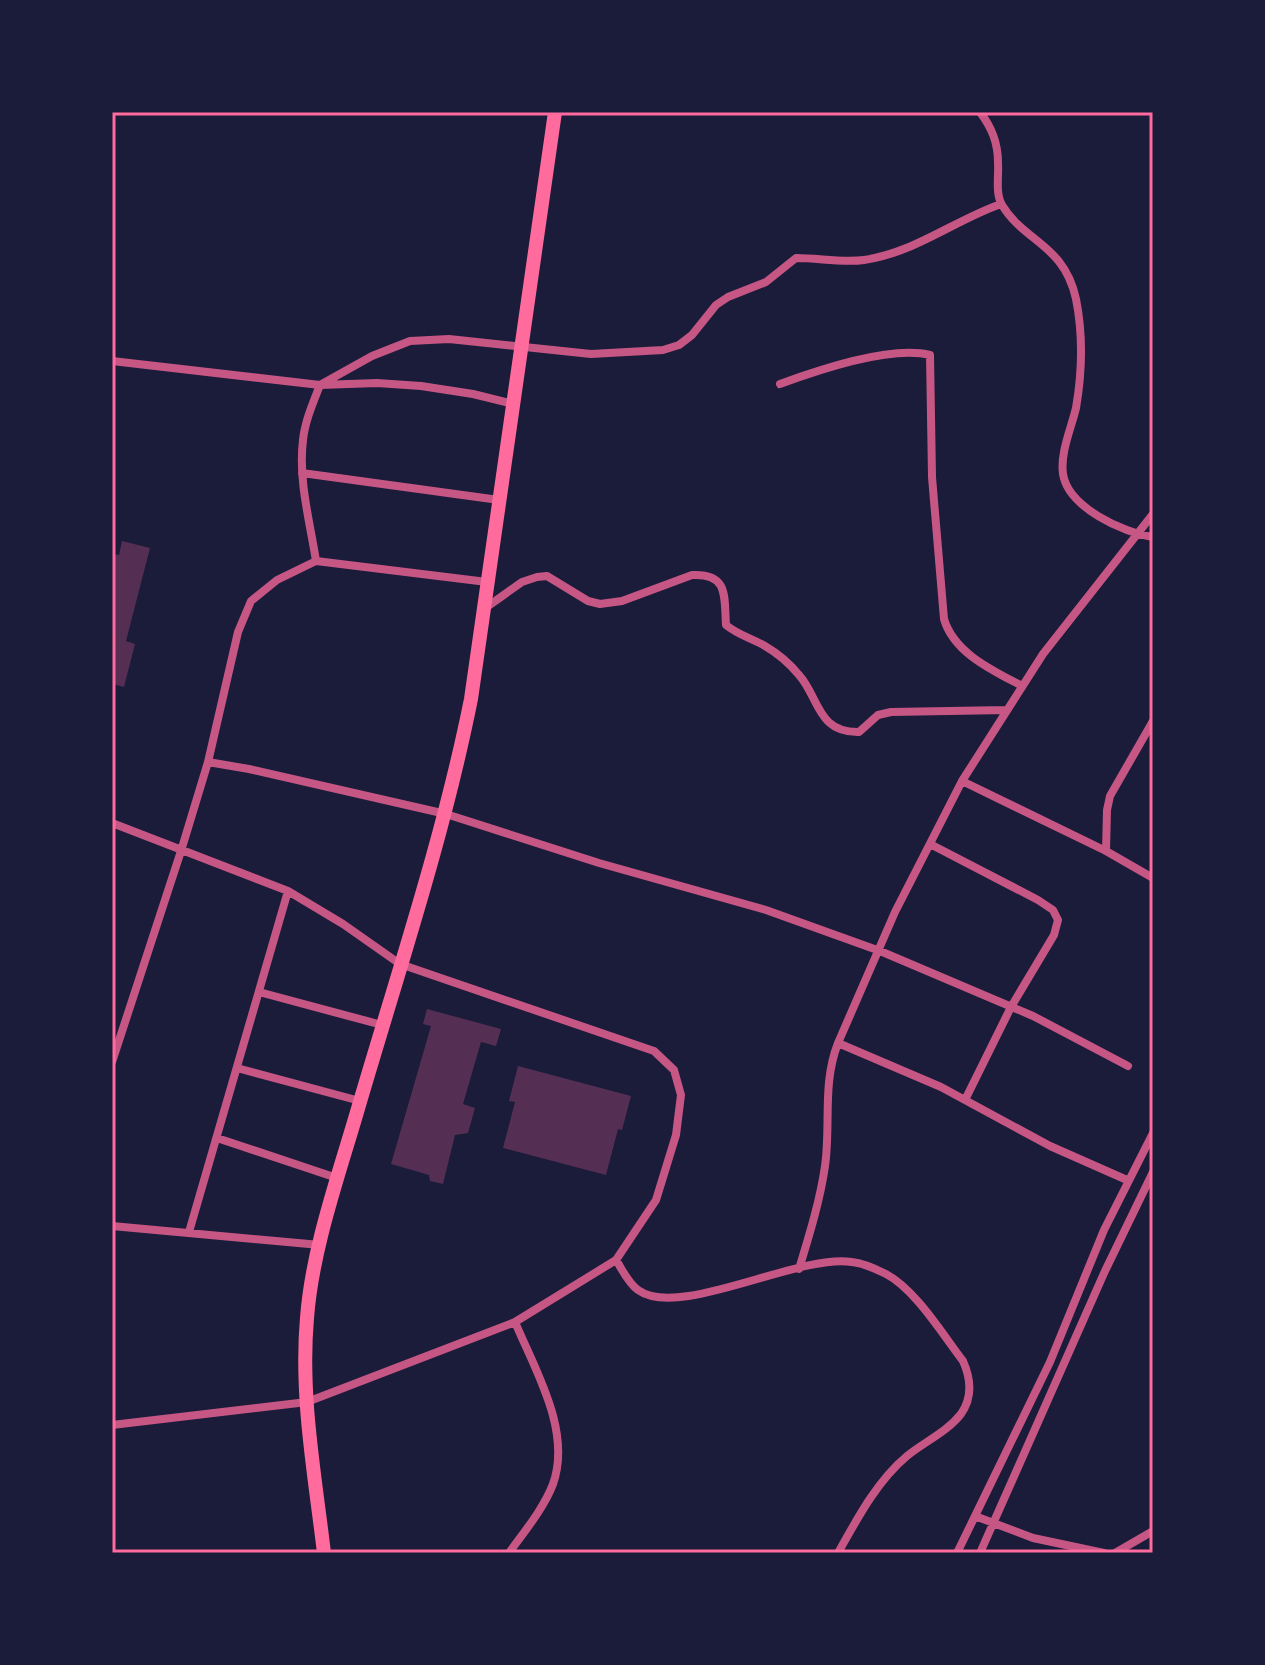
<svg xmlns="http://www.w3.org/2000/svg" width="1265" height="1665" viewBox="0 0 1265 1665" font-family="Figtree,sans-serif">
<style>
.building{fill:#542f53}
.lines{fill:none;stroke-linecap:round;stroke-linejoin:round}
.minor{stroke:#c65784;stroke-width:8}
.secondary{stroke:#ff6b9d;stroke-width:14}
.neatline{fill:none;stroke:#ff6b9d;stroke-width:3}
</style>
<rect width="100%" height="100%" fill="#1b1b3a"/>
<path class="building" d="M122 541 150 548 126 641 135 644 124 687 112 684V554L119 555Z
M427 1009 501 1029 496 1046 481 1042 463 1104 475 1108 468 1133 455 1135 443 1184 430 1181 429 1175 391 1164 431 1026 423 1024Z
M518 1066 631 1096 622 1130 618 1129 606 1175 503 1148 515 1102 509 1101Z"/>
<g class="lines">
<path class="minor" d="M980 112C992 128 998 143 998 163 999 176 995 193 1002 205 1025 243 1064 244 1076 299 1083 334 1082 373 1076 408 1071 429 1060 453 1063 474 1068 507 1123 533 1153 537
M112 361 320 385 377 383 421 386 473 394 514 404
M780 384C818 370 890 345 930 355L932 477 944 619C954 653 992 670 1022 686
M302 473 499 500
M316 561C310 522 298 480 303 440 305 421 313 403 320 385L372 356 410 341 449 339 591 354 663 350 679 345 692 335 716 305 728 297 766 282 796 258C819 258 842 263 864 260 914 253 955 220 1001 204
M484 609 522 582 537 577 547 576 588 601 600 604 622 601 692 575C729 573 724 597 726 625 738 635 751 638 765 646 777 653 790 664 799 675 819 697 817 733 859 732L878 715 891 712 1006 710
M208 762 249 769 446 814 599 863 766 910 880 951 1033 1016 1128 1066
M962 781 1106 851 1153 878
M112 823 288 891 343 924 400 964 654 1051 674 1070 681 1095 676 1135 656 1200 616 1260 515 1322 307 1402 112 1425
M930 844 1038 900 1053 910 1058 920 1054 935 1011 1007 965 1100
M1106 851 1107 810 1110 796 1153 721
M259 992 382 1025
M112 1062 181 851 208 762 238 632 251 601 277 580 316 561 487 582
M237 1068 360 1101
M217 1138 337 1178
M1127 1180 1050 1146 941 1087 838 1043 895 912 962 781 1043 654 1153 514
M112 1226 320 1245
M189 1232 288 891
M616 1260C622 1269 628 1283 638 1290 679 1320 799 1253 852 1262 863 1263 876 1269 886 1274 915 1289 943 1335 963 1361 971 1379 973 1397 961 1414 947 1432 924 1442 907 1456 877 1481 857 1519 838 1553
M799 1269C809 1236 820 1201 825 1166 831 1124 822 1084 838 1043
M975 1516 1033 1538 1104 1553
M509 1553C524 1532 544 1508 553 1484 572 1431 535 1370 515 1322
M957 1553 1050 1362 1104 1230 1153 1133
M980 1553 1105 1271 1153 1172
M1115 1553 1153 1531"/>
<path class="secondary" d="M324 1553C315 1476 300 1396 307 1318 312 1250 338 1177 357 1112 397 975 443 839 471 699L555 112"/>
</g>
<rect width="1265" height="1665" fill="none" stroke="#1b1b3a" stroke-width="228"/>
<rect x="114" y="114" width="1037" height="1437" class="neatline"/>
</svg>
